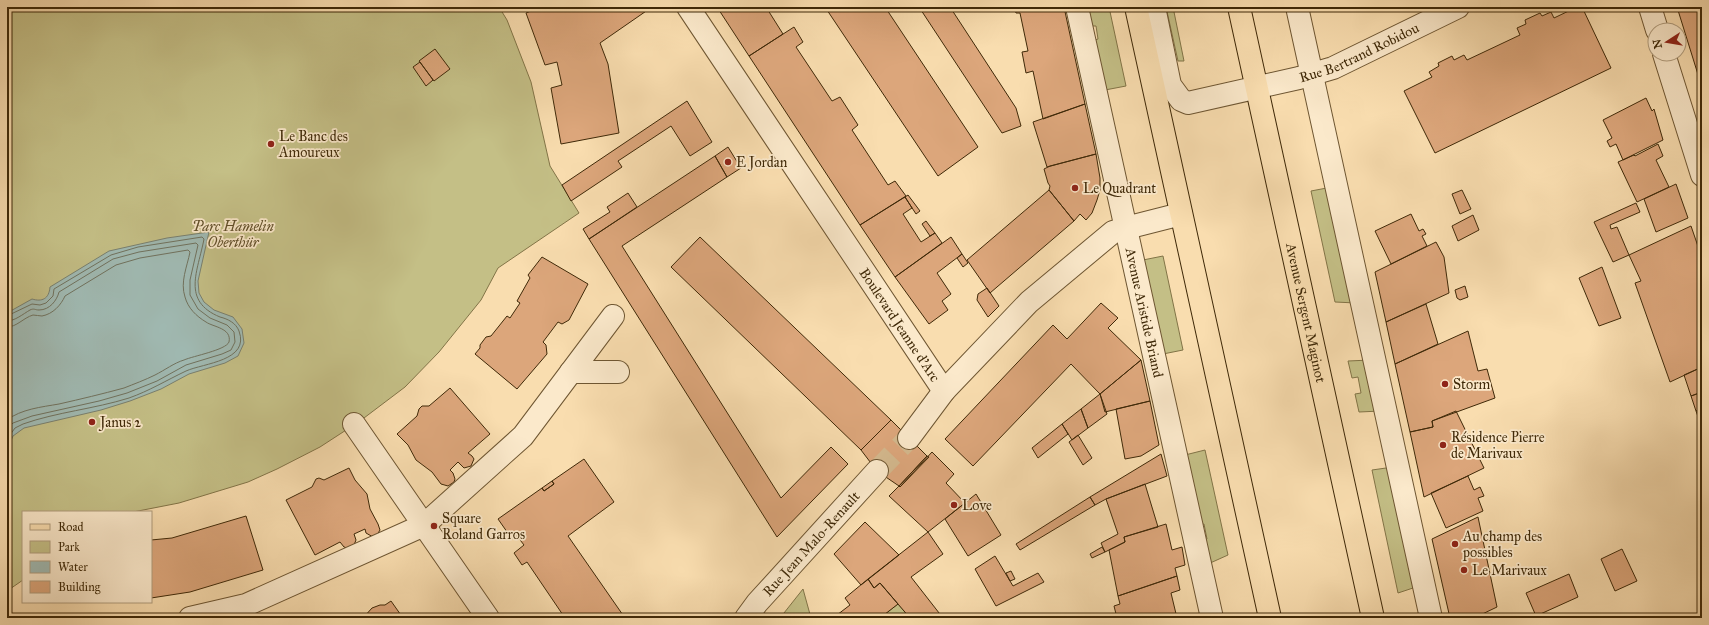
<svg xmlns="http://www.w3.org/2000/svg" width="1709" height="625" viewBox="0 0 1709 625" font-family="'IM FELL Great Primer',serif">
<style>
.green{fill:#c4bf86;stroke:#827447}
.water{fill:#a0bab3;stroke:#79806f}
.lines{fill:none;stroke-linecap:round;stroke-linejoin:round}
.shore{stroke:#70725e;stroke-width:1}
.building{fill:#dca67b;stroke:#3f2908}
.minor-tunnel{stroke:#d4b98e;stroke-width:22;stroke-dasharray:22 11;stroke-linecap:butt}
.pedestrian-casing{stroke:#6e5632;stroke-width:24}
.minor-casing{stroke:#6e5632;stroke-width:24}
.primary-casing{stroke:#3f2908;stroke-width:24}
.pedestrian{stroke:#fbe9cb;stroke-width:22}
.minor{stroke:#fbe9cb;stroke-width:22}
.primary{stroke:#f9ddaf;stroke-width:22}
.poi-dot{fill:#8f2418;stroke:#fbe9cb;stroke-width:1.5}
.labels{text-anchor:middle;stroke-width:3.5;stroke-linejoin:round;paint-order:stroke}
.street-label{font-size:14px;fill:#3f2908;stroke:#fbe9cb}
.poi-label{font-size:14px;fill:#3f2908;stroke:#fbe9cb;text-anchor:start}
.park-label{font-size:14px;font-style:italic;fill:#604e28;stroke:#fbe9cb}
</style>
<rect width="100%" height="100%" fill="#f9ddaf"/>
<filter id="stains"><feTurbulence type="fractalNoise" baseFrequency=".005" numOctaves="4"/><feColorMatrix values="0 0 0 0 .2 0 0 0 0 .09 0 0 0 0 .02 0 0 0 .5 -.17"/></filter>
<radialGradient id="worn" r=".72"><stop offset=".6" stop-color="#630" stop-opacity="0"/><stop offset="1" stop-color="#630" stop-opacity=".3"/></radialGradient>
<path class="green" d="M7 7H499L507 20 531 82 550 166 579 213 498 268 481 300 439 352 405 387 360 421 320 447 277 469 248 482 179 503 133 512H23V580L7 591Z
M1088 7H1109L1126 86 1105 90 1095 40 1098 39 1096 26H1092Z
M1166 7H1173L1184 61H1178Z
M1332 187 1356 303 1335 302 1311 191Z
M1163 256 1183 350 1163 354 1143 260Z
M1370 360 1381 411 1359 412 1355 394 1361 393 1358 377 1352 378 1348 361Z
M1205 450 1228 555 1208 564 1203 541 1207 539 1204 524 1199 525 1185 455Z
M1393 467 1419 586 1398 593 1372 470Z
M803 589 811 618H780Z
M898 604 910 618H880Z"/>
<path class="water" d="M209 232 198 281 199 293 204 302 214 310 233 317 242 329 244 343 238 356 225 363 189 374 161 389 130 401 101 410 24 428 13 436 7 449V313L32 299C42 302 49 299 50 287L109 251 167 238Z"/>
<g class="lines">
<path class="shore" d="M7 316 32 304 40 305 46 303 53 296 54 289 111 255 138 247 202 237 204 239C198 271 181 301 220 317 228 319 236 323 239 331 250 361 204 363 186 371 167 380 149 391 129 398 94 409 57 412 23 424L15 428 7 439
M7 321C15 321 23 314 30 310 34 308 35 310 39 310 50 310 57 300 59 292L113 259 139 252 196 243 198 245 190 280V295L198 309 210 318 227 325 234 332 235 342 231 350 222 354 186 365 157 381 127 393 99 401 32 416 13 423 7 429
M7 327C17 327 23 318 33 315 36 315 39 316 42 316 53 314 61 305 65 296L116 265 140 258 188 250 190 252C187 267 180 282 185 297 188 308 196 316 206 322 213 327 232 328 229 342 226 350 193 356 184 360 174 363 165 370 155 375 145 380 134 384 124 388 102 394 81 399 59 404 42 407 21 409 7 420"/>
</g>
<path class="building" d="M541 7H652L600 43 608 64 619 133 561 144 551 88 562 85 557 62 545 65 526 13Z
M717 7H766L783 34 749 56Z
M825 7H885L978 147 938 176Z
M919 7H950L1016 108 1021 126 1002 133Z
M1014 7H1064L1085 104 1043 119 1033 71 1026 73 1022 52 1028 51 1020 13H1016Z
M1577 7H1582L1611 68 1435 153 1404 91 1432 77 1429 72 1439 66 1438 63 1452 56 1454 60 1464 55 1467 60 1520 35 1517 28 1526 24 1525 20 1540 13 1542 16 1551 12 1554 18Z
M1677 7H1702V88L1700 81Z
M794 27 803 42 796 47 832 101 840 97 858 125 852 130 888 185 895 181 906 196 860 225 749 56Z
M435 49 450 69 434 81 419 61Z
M420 62 433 80 426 86 413 67Z
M1646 98 1652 111 1654 109 1663 140 1623 160 1616 144 1610 147 1607 141 1612 138 1603 120Z
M687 101 712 142 690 156 671 126 618 161 622 167 571 201 562 185Z
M1085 104 1096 154 1047 167 1033 122Z
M1658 144 1663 156 1656 160 1669 187 1637 202 1618 162 1634 155 1635 156Z
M728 147 741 168 727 177 715 156Z
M1096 154 1100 178V190L1097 200 1092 213 1086 220 1080 214 1074 221 1049 190 1050 186 1048 183 1044 169 1050 166Z
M715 156 727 177 622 246 781 498 831 447 848 464 777 537 589 239Z
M1676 184 1688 218 1656 232 1644 199Z
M1049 190 1074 221 990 293 967 260Z
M1462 190 1471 209 1460 214 1452 194Z
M628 193 637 207 589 239 583 229 610 212 607 207Z
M908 195 920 211 916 214 905 197Z
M905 197 912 208 903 214 921 242 935 233 942 243 895 277 860 225Z
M1636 203 1640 212 1610 225 1611 229 1617 227 1629 255 1613 262 1594 222Z
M1411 214 1419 231 1423 229 1426 234 1422 236 1427 246 1391 264 1375 231Z
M1473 215 1479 230 1458 241 1452 226Z
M926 221 935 233 930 236 922 224Z
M1691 226 1702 258V367L1670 382 1635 283 1641 281 1629 255Z
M700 237 891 420 861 450 671 267Z
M951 237 962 254 937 273 951 294 942 301 948 310 929 324 895 277Z
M1436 242 1444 257 1449 293 1386 322 1375 272Z
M962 254 968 263 963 267 957 258Z
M542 257 588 284 569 320 562 324 558 322 543 342 546 345 547 354 517 389 475 354 480 348V345L486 337 491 336 507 316 510 318 520 303 517 301 530 278 528 275Z
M1602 267 1621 318 1599 326 1579 278Z
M1465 286 1468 297 1460 300 1457 298 1455 290Z
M987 288 999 306 988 317 977 300 978 294Z
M1101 303 1118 318 1108 328 1141 360 1100 394 1071 364 973 466 945 439 1053 325 1067 339Z
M1426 304 1438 344 1395 364 1386 322Z
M1468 331 1478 371 1487 369 1495 398 1432 421 1433 427 1410 432 1395 364Z
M1141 360 1150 401 1105 412 1100 394Z
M1702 367V392L1691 396 1684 375Z
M450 388 490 434 468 453 472 456 474 459 471 466 464 468 458 462 450 470 453 473 455 479 454 482 448 486 441 484 432 472 416 460 408 445 397 434 417 416 419 409 422 406H429Z
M1702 392V409L1696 411 1691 396Z
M1100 394 1107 414 1088 428 1081 409Z
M1150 401 1159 445 1141 456 1125 459 1116 409Z
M1081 409 1088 428 1072 440 1062 424Z
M1702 409V428L1696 411Z
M1456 411 1484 468 1424 497 1410 432 1433 427 1432 421Z
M891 420 927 456 899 486 877 471 861 450Z
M1062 424 1068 434 1038 458 1032 448Z
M1078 435 1092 458 1083 465 1069 442Z
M932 452 954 474 946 483 965 503 928 532 889 496 899 486 900 487Z
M1161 454 1167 476 1106 499 1095 505 1090 497Z
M927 456 929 457 900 487 899 486Z
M584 459 614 502 568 536 625 618H565L527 562 522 565 514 553 524 545 517 536 512 539 498 519 542 488 544 491 554 484 552 481Z
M349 468 355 480 367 494 370 509 378 524 380 530 377 535 373 537 366 533 365 529 354 534 356 540 354 545 347 548 344 547 340 542 315 555 286 500 312 487 316 479 319 478 324 480Z
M1468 476 1474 490 1480 487 1484 496 1478 498 1483 511 1446 528 1431 493Z
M552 481 554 484 544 491 542 488Z
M1145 484 1158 527 1124 537 1125 542 1105 552 1101 543 1118 534 1106 499Z
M976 494 1001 535 968 556 945 519Z
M1090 497 1095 505 1020 550 1016 544Z
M246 516 263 570 190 592 151 598V540L172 538Z
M1478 517 1497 607 1474 618H1450L1432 539Z
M865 522 899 555 861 585 834 554Z
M1166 524 1172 550 1182 547 1185 565 1175 568 1177 576 1118 596 1109 550 1125 542 1124 537Z
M928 532 943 554 911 577 943 618H910L880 583 874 588 868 579Z
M1102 547 1105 552 1092 558 1090 554Z
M1622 549 1637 581 1615 591 1601 559Z
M995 556 1013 586 1038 573 1044 582 996 606 975 569Z
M1011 571 1015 579 1010 581 1006 573Z
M1569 574 1578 597 1536 616 1526 593Z
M1177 576 1180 590 1171 593 1177 618H1117L1114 606 1120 604 1118 596Z
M868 579 874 588 880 583 898 604 880 618H833L850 605 845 598Z
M391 601 403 618H363L372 608 380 605H385Z"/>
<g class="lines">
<path class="minor-tunnel" d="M877 471 909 438"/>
<g class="pedestrian-casing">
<g id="pedestrian">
<path id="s1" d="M1077 7 1212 618"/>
<path d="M1297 7 1431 618"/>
<path d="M571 372H618"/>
<path d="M354 424 488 618"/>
<path d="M190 618 246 605 424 525 523 436 613 316"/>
</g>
</g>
<g class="minor-casing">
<g id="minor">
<path id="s2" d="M688 7 944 391 1029 302 1113 232 1126 228 1181 214"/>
<path id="s3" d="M1154 7 1170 85 1181 100 1188 103 1299 78 1333 68 1458 7"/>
<path d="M1650 7 1657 30"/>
<path d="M1664 54 1702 175"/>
<path d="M909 438 944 391"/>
<path id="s4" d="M746 618 757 603 877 471"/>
</g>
</g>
<g class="primary-casing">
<g id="primary">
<path d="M1136 7 1270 618"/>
<path id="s5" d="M1239 7 1373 618"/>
</g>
</g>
<use href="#pedestrian" class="pedestrian"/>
<use href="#minor" class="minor"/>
<use href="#primary" class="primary"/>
</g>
<g class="poi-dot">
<circle cx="271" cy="144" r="4"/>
<circle cx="728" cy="162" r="4"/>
<circle cx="1075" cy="188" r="4"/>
<circle cx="1445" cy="384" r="4"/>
<circle cx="92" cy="422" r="4"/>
<circle cx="1443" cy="445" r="4"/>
<circle cx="954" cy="505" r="4"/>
<circle cx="434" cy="526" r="4"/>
<circle cx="1455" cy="544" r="4"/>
<circle cx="1464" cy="570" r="4"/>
</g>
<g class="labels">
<g class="street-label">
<text dy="5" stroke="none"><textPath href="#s3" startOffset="285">Rue Bertrand Robidou</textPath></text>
<text dy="5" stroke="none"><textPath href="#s1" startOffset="313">Avenue Aristide Briand</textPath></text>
<text dy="5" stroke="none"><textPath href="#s5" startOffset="313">Avenue Sergent Maginot</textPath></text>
<text dy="5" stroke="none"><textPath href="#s2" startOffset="382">Boulevard Jeanne d'Arc</textPath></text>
<text dy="5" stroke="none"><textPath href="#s4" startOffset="99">Rue Jean Malo-Renault</textPath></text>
</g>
<g class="poi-label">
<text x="279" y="141">Le Banc des<tspan x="279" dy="16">Amoureux</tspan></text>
<text x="736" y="167">E Jordan</text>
<text x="1083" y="193">Le Quadrant</text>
<text x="1453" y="389">Storm</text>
<text x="100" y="427">Janus 2</text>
<text x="1451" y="442">Résidence Pierre<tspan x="1451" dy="16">de Marivaux</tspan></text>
<text x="962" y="510">Love</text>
<text x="442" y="523">Square<tspan x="442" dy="16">Roland Garros</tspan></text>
<text x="1463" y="541">Au champ des<tspan x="1463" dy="16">possibles</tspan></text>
<text x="1472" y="575">Le Marivaux</text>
</g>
<g class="park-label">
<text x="233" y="231">Parc Hamelin<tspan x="233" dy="16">Oberthür</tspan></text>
</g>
</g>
<rect width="1709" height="625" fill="none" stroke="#f9ddaf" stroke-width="24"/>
<rect x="8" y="8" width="1693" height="609" fill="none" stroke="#3f2908" stroke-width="2"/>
<rect x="12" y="12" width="1685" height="601" fill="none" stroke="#3f2908"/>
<rect x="22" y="511" width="130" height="92" fill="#fbe9cb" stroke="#b09c7d"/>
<rect x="30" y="524" width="20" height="6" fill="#f9ddaf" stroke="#b09c7d"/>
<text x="58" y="531" font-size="12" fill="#3f2908">Road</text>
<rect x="30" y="541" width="20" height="12" fill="#c4bf86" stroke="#b09c7d"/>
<text x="58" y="551" font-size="12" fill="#3f2908">Park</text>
<rect x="30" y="561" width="20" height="12" fill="#a0bab3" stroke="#b09c7d"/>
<text x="58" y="571" font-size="12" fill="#3f2908">Water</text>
<rect x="30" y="581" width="20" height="12" fill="#dca67b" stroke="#b09c7d"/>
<text x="58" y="591" font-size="12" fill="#3f2908">Building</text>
<g transform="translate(1667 42) rotate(258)"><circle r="19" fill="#fbe9cb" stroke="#b09c7d"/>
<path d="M0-3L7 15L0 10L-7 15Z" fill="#8f2418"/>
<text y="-6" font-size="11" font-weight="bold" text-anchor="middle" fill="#3f2908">N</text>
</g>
<rect width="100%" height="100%" filter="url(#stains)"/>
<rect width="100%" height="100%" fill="url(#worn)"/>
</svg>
